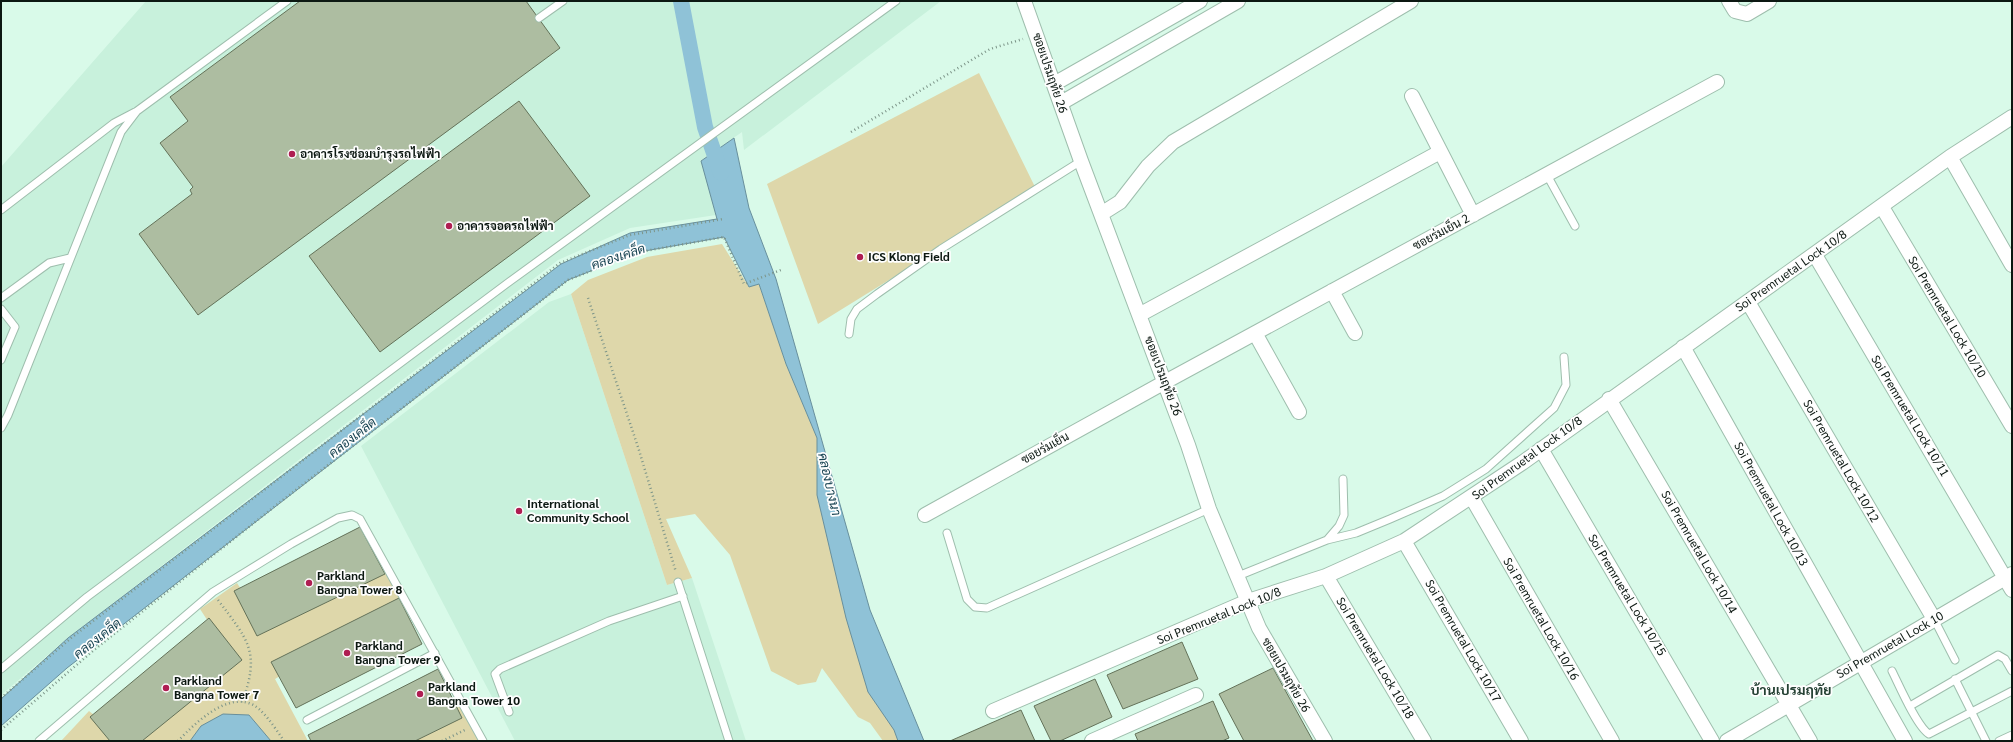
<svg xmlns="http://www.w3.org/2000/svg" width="2013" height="742" viewBox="0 0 2013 742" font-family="Georgia,Sarabun,serif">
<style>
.built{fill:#c8f1dc}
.green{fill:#ded7aa}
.water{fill:#8fc2d7;stroke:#688f9c}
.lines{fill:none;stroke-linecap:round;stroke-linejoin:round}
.canal{stroke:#8fc2d7;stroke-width:16}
.building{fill:#adbda1;stroke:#647259}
.service-casing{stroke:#9ebead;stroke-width:9}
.minor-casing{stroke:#9ebead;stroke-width:16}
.path{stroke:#7d9589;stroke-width:2.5;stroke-dasharray:1 3;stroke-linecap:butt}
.service{stroke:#fff;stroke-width:7}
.minor{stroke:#fff;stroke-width:14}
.poi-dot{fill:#af1e52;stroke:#fefefe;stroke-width:1.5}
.labels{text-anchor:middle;stroke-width:3.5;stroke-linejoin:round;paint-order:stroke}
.street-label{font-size:12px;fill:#0c1812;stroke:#fefefe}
.poi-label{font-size:12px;font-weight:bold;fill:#0c1812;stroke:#fefefe;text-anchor:start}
.water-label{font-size:13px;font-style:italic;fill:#164251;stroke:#fefefe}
.quarter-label{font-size:14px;font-weight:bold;fill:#254134;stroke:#fefefe}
</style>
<rect width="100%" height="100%" fill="#d9fae9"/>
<path class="built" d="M146 1H941L744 150 742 132 702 160 716 215 630 228 558 260 68 638 1 695V167Z
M571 294 667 585 692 578 746 741H515L361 446 549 302Z"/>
<path class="green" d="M979 73 1036 189 818 324 767 184Z
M722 244 749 287 759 284 786 364 817 438V495L898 741H883L870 723 858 717 822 668 816 682 798 685 771 671 730 555 695 514 666 519 692 578 667 585 571 294 588 280 647 257Z
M382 562 405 603 275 679 308 741H132L234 661 200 609 237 583 264 625Z
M460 706 480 741H395Z
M89 711 126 741H61Z"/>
<path class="water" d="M734 138 749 208 776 279 870 610 924 741H898L894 730 868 692 846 618 817 495V438L786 364 759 284 749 287 724 237 639 252 568 280 67 668 1 726V699L68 638 561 264 630 233 717 219 701 161Z
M223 714 249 715 271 741H190L201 726Z"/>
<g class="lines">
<path class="canal" d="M681 1 705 127 721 173"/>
</g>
<path class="building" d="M300 1H526L560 48 198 315 139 234 192 194 190 190 193 187 160 143 188 121 170 97Z
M519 101 590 196 380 352 309 256Z
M360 527 385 574 257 636 234 591Z
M399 598 422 644 296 708 271 662Z
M209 618 242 660 142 741H110L90 717Z
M1182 642 1198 679 1123 709 1107 675Z
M1273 668 1313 741H1244L1219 694Z
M438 669 462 718 415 741H311L308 735Z
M1095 679 1112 717 1060 741H1051L1034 706Z
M1213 701 1229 738 1222 741H1138L1135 734Z
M1021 710 1035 741H950Z"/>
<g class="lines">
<g class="service-casing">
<path id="service" d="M539 18 563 1
M1547 175 1575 226
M1 210 114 123 135 112
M1 298 49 263 70 258
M1 309 15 327 1 360
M849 334 851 319 857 309 877 294 941 249 1081 161
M1 428 8 415 121 132 137 111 287 1
M947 533 967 599 975 607 987 608 1209 509
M1327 540 1356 533 1390 519 1443 496 1486 469 1554 408 1566 385 1564 357
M1238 576 1327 540 1339 526 1344 515 1343 479
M678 582 729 741
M1934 619 1955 660
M1 669 87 597 509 282 896 1
M1892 671C1899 685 1917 727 1929 734L2012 691
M1955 679 1986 741
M1910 706 1998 655 2005 659 2012 671
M509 712 495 674 500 669 609 621 683 596
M307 720 435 653
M39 741 213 592 291 544 338 518 352 515 360 519 483 741
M1999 741 2012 735"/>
</g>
<g class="minor-casing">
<path id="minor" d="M1024 1 1081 161 1188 445 1209 509 1259 628 1325 741
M1729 1 1735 11 1747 14 1769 1
M1054 84 1200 1
M1412 96 1473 215
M1061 103 1238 1
M1950 157 2012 265
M1882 207 2012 426
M1101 214 1120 202 1148 166 1173 142 1411 1
M1815 255 2012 590
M1332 291 1355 333
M1748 302 1934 619
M1139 315 1440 152
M1255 333 1299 412
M1683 347 1905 741
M1609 399 1810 741
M1541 449 1712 741
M1472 498 1612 741
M925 515 1165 382 1717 82
M1404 541 1521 741
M1326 576 1424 741
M993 711 1248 601 1326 576 1404 541 1522 463 1950 157 2012 117
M1092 741 1196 695
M1727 741 2012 574"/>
</g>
<path class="path" d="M851 132 990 49 1023 39
M588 298 638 447 676 572
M218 600C248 640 261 652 242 702
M1 698 71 638 560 263 630 235 723 219
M1 730 94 650 279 503 568 280 639 252 724 237 744 284 781 270
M178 741C196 722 233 686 259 709 269 718 277 731 284 741
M442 741 465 730"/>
<use href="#service" class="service"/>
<use href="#minor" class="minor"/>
</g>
<g class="poi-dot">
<circle cx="292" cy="154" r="4"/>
<circle cx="449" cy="226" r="4"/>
<circle cx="860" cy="257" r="4"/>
<circle cx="519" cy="511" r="4"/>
<circle cx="309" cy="583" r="4"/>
<circle cx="347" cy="653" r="4"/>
<circle cx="166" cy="688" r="4"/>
<circle cx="420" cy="694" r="4"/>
</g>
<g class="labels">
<g class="street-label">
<text transform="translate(1050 73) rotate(71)" y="4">ซอยเปรมฤทัย 26</text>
<text transform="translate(1441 232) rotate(-28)" y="4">ซอยร่มเย็น 2</text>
<text transform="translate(1791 271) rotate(-35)" y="4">Soi Premruetal Lock 10/8</text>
<text transform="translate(1947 317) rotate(59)" y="4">Soi Premruetal Lock 10/10</text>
<text transform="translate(1163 376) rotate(69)" y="4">ซอยเปรมฤทัย 26</text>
<text transform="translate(1910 416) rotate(59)" y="4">Soi Premruetal Lock 10/11</text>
<text transform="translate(1045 448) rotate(-29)" y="4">ซอยร่มเย็น</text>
<text transform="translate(1527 458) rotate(-36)" y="4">Soi Premruetal Lock 10/8</text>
<text transform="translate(1841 461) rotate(60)" y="4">Soi Premruetal Lock 10/12</text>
<text transform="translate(1771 504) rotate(61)" y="4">Soi Premruetal Lock 10/13</text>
<text transform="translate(1699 552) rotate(60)" y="4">Soi Premruetal Lock 10/14</text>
<text transform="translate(1627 595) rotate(59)" y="4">Soi Premruetal Lock 10/15</text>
<text transform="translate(1219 616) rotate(-22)" y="4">Soi Premruetal Lock 10/8</text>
<text transform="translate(1541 619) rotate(60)" y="4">Soi Premruetal Lock 10/16</text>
<text transform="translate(1463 641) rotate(60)" y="4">Soi Premruetal Lock 10/17</text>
<text transform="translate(1890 645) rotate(-30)" y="4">Soi Premruetal Lock 10</text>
<text transform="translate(1375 658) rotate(59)" y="4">Soi Premruetal Lock 10/18</text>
<text transform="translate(1286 675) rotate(60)" y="4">ซอยเปรมฤทัย 26</text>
</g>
<g class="poi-label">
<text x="300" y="158">อาคารโรงซ่อมบำรุงรถไฟฟ้า</text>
<text x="457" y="230">อาคารจอดรถไฟฟ้า</text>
<text x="868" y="261">ICS Klong Field</text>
<text x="527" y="508">International<tspan x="527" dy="14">Community School</tspan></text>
<text x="317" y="580">Parkland<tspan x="317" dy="14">Bangna Tower 8</tspan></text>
<text x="355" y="650">Parkland<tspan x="355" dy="14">Bangna Tower 9</tspan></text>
<text x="174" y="685">Parkland<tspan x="174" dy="14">Bangna Tower 7</tspan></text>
<text x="428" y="691">Parkland<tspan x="428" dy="14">Bangna Tower 10</tspan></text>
</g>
<g class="water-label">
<text transform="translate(618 256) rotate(-18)" y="5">คลองเคล็ด</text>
<text transform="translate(352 437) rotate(-38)" y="5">คลองเคล็ด</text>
<text transform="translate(830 484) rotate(77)" y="5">คลองบางนา</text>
<text transform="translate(97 638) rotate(-38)" y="5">คลองเคล็ด</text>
</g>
<g class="quarter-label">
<text x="1791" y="695">บ้านเปรมฤทัย</text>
</g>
</g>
<rect width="2013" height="742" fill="none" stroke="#0c1812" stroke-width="4"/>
</svg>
